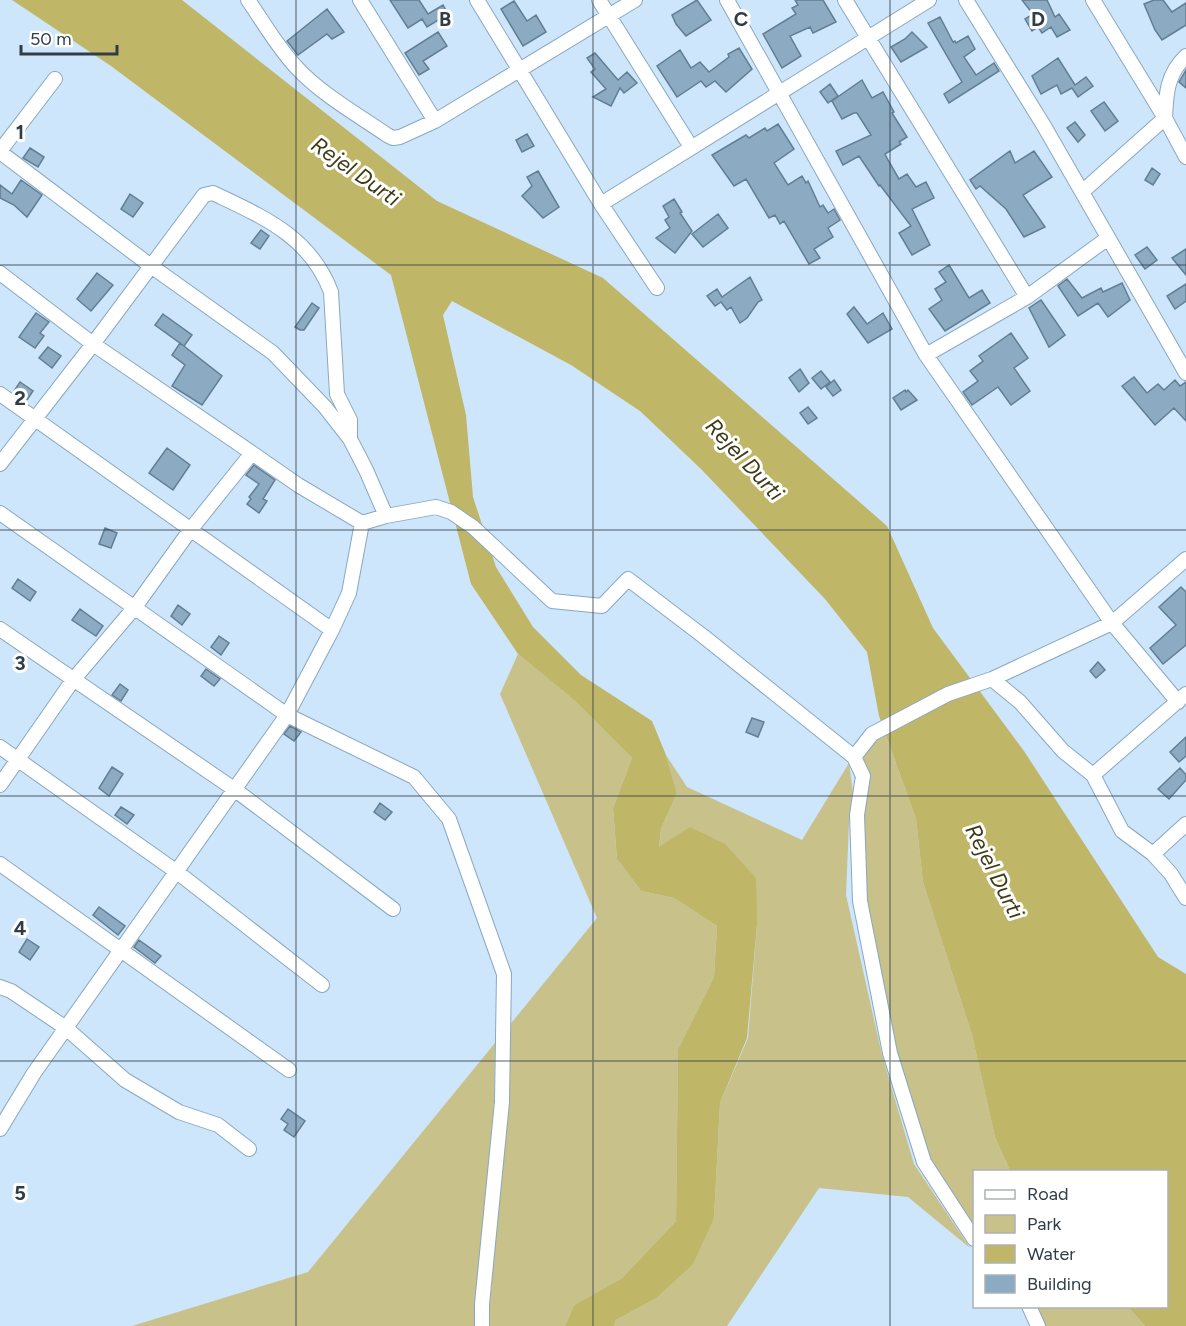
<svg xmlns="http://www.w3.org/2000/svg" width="1186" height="1326" viewBox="0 0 1186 1326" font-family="Figtree,sans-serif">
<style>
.green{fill:#c8c18a}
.water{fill:#c0b667}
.building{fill:#8cabc3;stroke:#607e94;stroke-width:1.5}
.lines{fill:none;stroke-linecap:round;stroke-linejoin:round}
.minor-casing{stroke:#89a8bf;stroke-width:16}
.minor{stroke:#fff;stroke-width:14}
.grid{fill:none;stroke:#303d47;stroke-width:1.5;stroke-opacity:0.55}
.labels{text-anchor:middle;stroke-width:6;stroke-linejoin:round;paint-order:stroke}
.water-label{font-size:22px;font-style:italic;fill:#3e3916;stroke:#fff}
.grid-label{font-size:20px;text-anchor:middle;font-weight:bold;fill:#303d47;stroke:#fff;stroke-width:6;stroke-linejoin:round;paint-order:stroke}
</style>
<rect width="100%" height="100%" fill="#cde6fb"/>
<path class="green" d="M518 654 575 701 632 758 613 808 617 859 641 891 674 898 717 926 714 977 678 1049 676 1221 622 1278 574 1305 565 1326H489L490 1302 508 1105V1027L597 918 500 694Z
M885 733 916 819 923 882 972 1035 995 1137 1010 1171 974 1172V1231L928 1159 894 1052 864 900 860 758 875 737Z
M666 755 687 787 802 840 849 763 853 793 849 822 846 895 882 1055 914 1164 970 1248 908 1197 819 1188 727 1326H614L616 1320 655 1299 714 1218 720 1103 748 1038 757 925 659 848 661 829 677 793Z
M495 1043 494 1102 476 1326H132L308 1272Z
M1037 1307H1128L1145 1326H1046Z"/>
<path class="water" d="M12 0H182L437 201 603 278 887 526 933 628 1024 751 1158 957 1186 974V1326H1145L1128 1307 1166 1306V1172L1010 1171 995 1137 972 1035 923 882 916 819 879 716 867 652 825 599 701 469 640 411 571 365 452 301 443 315 466 415 473 497 496 567 533 627 581 675 652 721 666 755 677 793 661 829 659 847 690 827 725 844 756 878 757 925 747 1038 720 1103 714 1218 693 1264 655 1299 616 1320 614 1326H565L574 1305 622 1278 676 1221 678 1049 714 977 717 926 674 898 641 891 617 859 613 808 632 758 575 701 518 654 471 584 391 275 111 66Z"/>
<path class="building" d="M390 0H419L428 14 443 5 448 14 427 27 422 19 408 28Z
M697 0 711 20 686 36 676 24 672 15Z
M795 0H823L836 22 813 33 810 27 790 36 801 56 782 68 763 34 796 14 792 8 798 5Z
M1022 0H1047L1055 17 1059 14 1070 30 1057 37 1051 27 1042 33 1038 27 1032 31 1025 19 1033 14Z
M1154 0H1163L1172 12 1186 3V25L1162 40 1155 30 1144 4Z
M514 1 527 21 536 15 546 32 523 46 501 9Z
M327 9 344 32 332 39 327 34 298 55 287 41Z
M940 17 953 42 955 41 956 43 968 36 975 49 964 57 976 75 994 63 999 71 949 103 944 94 962 82 928 23Z
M438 32 447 46 423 61 429 69 419 75 405 53Z
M912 32 927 47 901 62 891 47 905 39Z
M739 48 752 69 726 92 715 81 706 87 701 81 677 97 657 66 680 50 691 68 700 62 709 72 729 57 728 54Z
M595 53 618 80 627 72 637 83 624 93 620 88 611 106 593 97 606 89 591 72 595 69 587 58Z
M1058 58 1075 85 1086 77 1093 86 1078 97 1072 88 1061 94 1057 85 1041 94 1032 76Z
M1186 70V88L1179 82Z
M862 80 872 98 883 92 894 112 892 113 907 137 899 142 901 144 885 154 888 160 899 179 907 174 916 187 926 182 934 198 912 209 930 245 912 255 899 233 911 226 880 185 879 186 859 156 843 165 836 151 871 135 857 113H854L842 119 832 101Z
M830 84 838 96 828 103 820 92Z
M1104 102 1118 121 1105 131 1091 111Z
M1075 122 1085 135 1078 142 1067 128Z
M778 124 794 149 774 163 788 185 802 176 806 183 808 181 820 207 823 205 828 213 834 209 840 220 828 228 833 237 814 249 820 258 809 264 784 221 780 224 775 215 769 218 746 179 734 186 712 155 746 135 749 138 765 128 767 131Z
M527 134 534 146 522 152 516 140Z
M30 148 44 157 38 167 23 158Z
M1010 151 1015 163 1034 151 1052 177 1023 195 1045 227 1024 237 1006 209 980 186 976 189 970 180Z
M1152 168 1160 174 1153 185 1145 180Z
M538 171 559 207 543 218 522 196 532 186 527 177Z
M21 180 42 195 27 217 14 205 0 198V185L12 194Z
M130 194 143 203 133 217 121 209Z
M674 199 682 212 680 213 692 231 675 253 656 238 670 228 665 220 669 217 663 206Z
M718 214 728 228 703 247 692 234Z
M261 230 269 236 260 249 251 243Z
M1147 247 1157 260 1145 269 1135 255Z
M1186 249V275L1172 258Z
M949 265 969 298 982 290 990 303 945 331 929 309 942 300 935 289 946 282 939 272Z
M97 273 113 285 91 311 77 299Z
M750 277 762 300 758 302 747 318 740 323 731 307 727 310 721 302 715 306 707 296 717 289 722 297Z
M1067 279 1082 298 1101 288 1103 292 1122 283 1130 300 1108 317 1098 303 1078 316 1058 286Z
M1186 284V301L1175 309 1167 296Z
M1041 300 1065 335 1049 347 1029 308Z
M312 303 319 308 304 330H300L295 327Z
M854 307 867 324 883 313 892 329 868 343 847 314Z
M36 313 49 322 40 333 44 336 35 348 19 337Z
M163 314 192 335 184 346 155 325Z
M1011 333 1028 358 1014 368 1030 391 1011 405 998 387 972 405 963 392 978 381 970 371 983 361 979 356Z
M180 343 222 376 202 405 172 386 185 365 172 355Z
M48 347 61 356 52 368 39 358Z
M800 369 809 383 799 392 789 378Z
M821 371 830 382 821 389 812 378Z
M1134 377 1147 393 1158 384 1164 390 1175 380 1180 386 1186 382V421L1174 408 1155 425 1122 386Z
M834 380 841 390 833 396 826 387Z
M20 382 33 391 27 400 14 391Z
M905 390 906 392 908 390 917 400 901 410 893 398Z
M808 407 817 418 808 424 800 413Z
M167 448 190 465 173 490 149 473Z
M254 465 275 480 263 499 267 501 259 513 247 504 251 499 249 497 259 484 246 475Z
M105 528 117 533 111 548 99 544Z
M18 579 36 592 30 601 12 588Z
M1181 587 1186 592V645L1163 664 1150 648 1176 625 1159 607Z
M178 605 190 614 182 625 171 616Z
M80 609 103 626 96 636 72 620Z
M219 636 229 643 221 655 211 647Z
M1098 662 1105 670 1096 678 1090 671Z
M206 669 220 679 214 686 201 676Z
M120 684 128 690 121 701 112 695Z
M752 718 764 722 758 737 746 732Z
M290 726 301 732 294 741 284 734Z
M1186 737V756L1179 762 1170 752Z
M112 767 123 774 109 796 99 788Z
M1180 768 1186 775V780L1169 799 1158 789Z
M380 803 392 812 385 820 374 812Z
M121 807 134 815 127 824 115 815Z
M99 907 125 926 118 935 93 915Z
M27 939 39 947 30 960 19 952Z
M139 940 161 956 155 963 134 947Z
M288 1109 305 1121 294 1137 284 1130 288 1124 281 1119Z"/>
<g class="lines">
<g class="minor-casing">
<path id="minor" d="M248 0C264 23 278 48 297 68 321 94 358 115 387 135L393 138 400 137 435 121 635 0
M360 0 435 121
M477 0 601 204 657 288
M599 0 691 147
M727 0 926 355 1112 623 1178 702
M845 0 1027 297
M966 0 1044 126 1186 373
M1093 0 1165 118 1186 157
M0 151 55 79
M0 152 151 266 273 353 325 407 350 439 366 470 386 516
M1082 192 1165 118C1166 94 1167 74 1186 56
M601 204 929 0
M0 273 93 344 252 453
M926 355 1027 297 1108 238
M0 394 332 630
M0 464 93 344 204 195 213 193C263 217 310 236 331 292L337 394 350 420V439
M0 513 287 715 414 777 449 819 504 974 502 1102 482 1304V1326
M0 629 234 789 393 909
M992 679 1020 702 1063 751 1093 775 1122 831 1153 854 1171 874 1186 898
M0 747 177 872 322 985
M854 757 872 734 948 694 992 679 1112 623 1186 559
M1093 775 1186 694
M0 785 73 680 135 607 191 529 252 453 298 485 362 523 386 516 436 507 451 512 473 527 552 601 602 606 628 579 703 636 854 757 863 776 857 815 860 901 890 1053 924 1162 974 1239
M1153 854 1186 824
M0 864 289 1070
M0 987 11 991 66 1028 125 1080 179 1112 218 1125 249 1149
M0 1129 34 1073 287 715 332 630 349 593 362 523
M1029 1306 1038 1326"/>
</g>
<use href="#minor" class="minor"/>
</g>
<path class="grid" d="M296 0V1326M593 0V1326M890 0V1326M0 265H1186M0 530H1186M0 796H1186M0 1061H1186"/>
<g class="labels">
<g class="water-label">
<text transform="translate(356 171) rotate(35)" y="8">Rejel Durti</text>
<text transform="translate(745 459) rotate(47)" y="8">Rejel Durti</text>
<text transform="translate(995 871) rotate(63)" y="8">Rejel Durti</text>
</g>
</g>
<g class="grid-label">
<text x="445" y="26">B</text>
<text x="741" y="26">C</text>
<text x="1038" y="26">D</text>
<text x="20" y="139">1</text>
<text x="20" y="405">2</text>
<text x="20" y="670">3</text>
<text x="20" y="935">4</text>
<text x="20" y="1200">5</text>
</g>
<rect x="973" y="1170" width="195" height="138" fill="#ffffff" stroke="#acb1b5" stroke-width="1.5"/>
<rect x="985" y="1190" width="30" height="9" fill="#ffffff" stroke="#acb1b5" stroke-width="1.5"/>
<text x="1027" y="1200" font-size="18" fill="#303d47">Road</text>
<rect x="985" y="1215" width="30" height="18" fill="#c8c18a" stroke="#acb1b5" stroke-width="1.5"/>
<text x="1027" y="1230" font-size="18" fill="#303d47">Park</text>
<rect x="985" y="1245" width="30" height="18" fill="#c0b667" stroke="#acb1b5" stroke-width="1.5"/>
<text x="1027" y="1260" font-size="18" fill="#303d47">Water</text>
<rect x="985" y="1275" width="30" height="18" fill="#8cabc3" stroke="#acb1b5" stroke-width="1.5"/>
<text x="1027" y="1290" font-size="18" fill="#303d47">Building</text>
<path d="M21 45v9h96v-9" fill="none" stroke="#303d47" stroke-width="3"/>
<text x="30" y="45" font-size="18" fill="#303d47" stroke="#ffffff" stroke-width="4.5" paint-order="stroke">50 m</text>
</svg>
